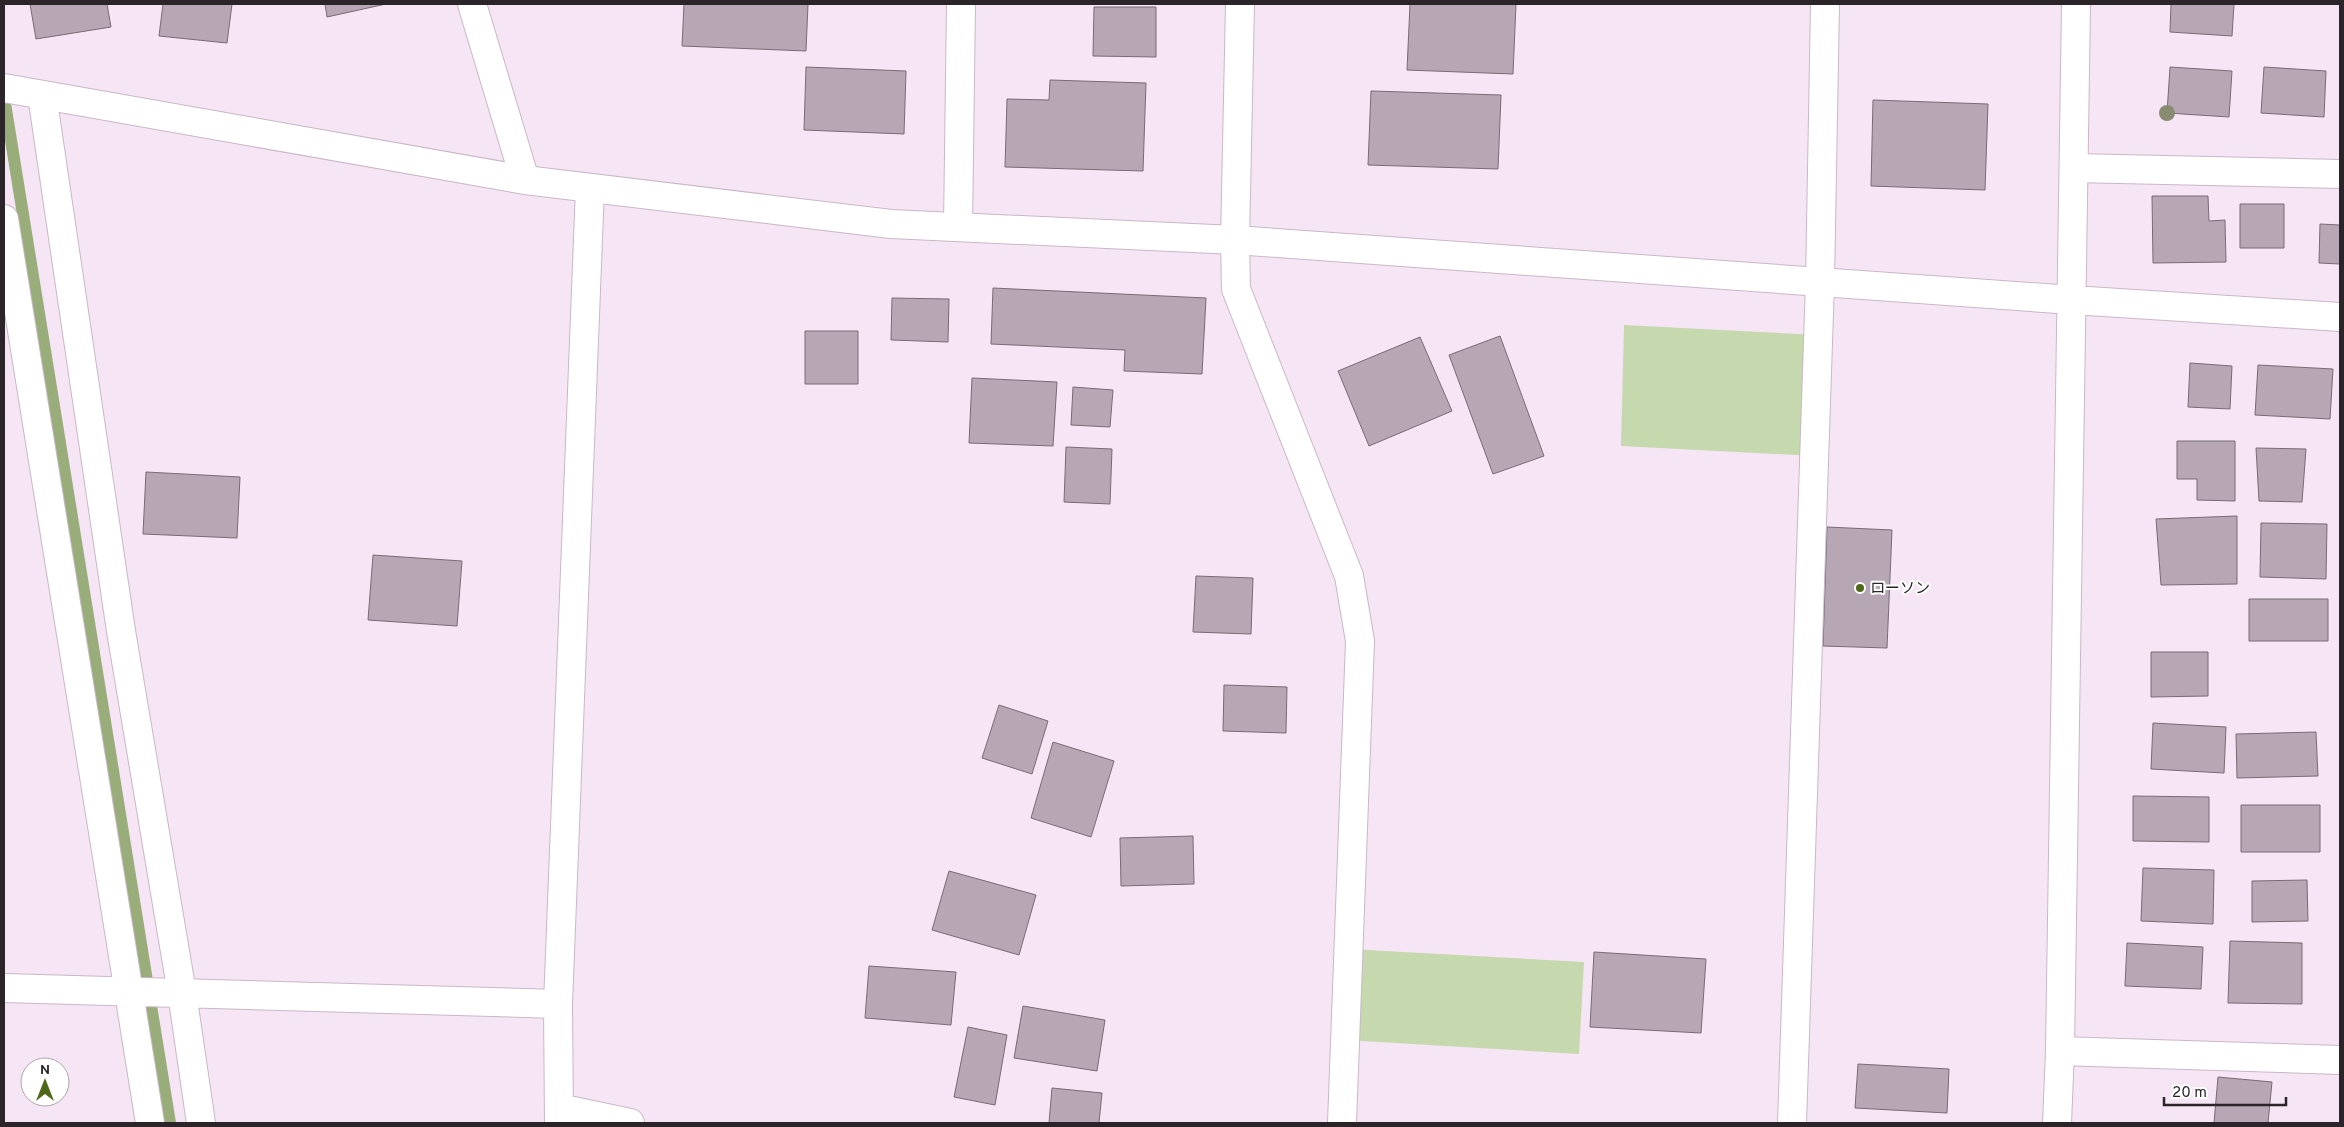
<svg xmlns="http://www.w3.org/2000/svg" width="2344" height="1127" viewBox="0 0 2344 1127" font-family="Overpass,'Noto Sans JP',sans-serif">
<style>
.green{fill:#c6d8ad}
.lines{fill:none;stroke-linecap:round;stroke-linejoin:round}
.stream{stroke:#98ad79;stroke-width:12}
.building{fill:#b7a7b4;stroke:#796a77}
.minor-casing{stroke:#c9b8c6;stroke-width:30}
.tertiary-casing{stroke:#c9b8c6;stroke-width:30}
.minor{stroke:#fff;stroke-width:28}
.tertiary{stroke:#fff;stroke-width:28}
.tree{fill:#898c72}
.poi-dot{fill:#4e6718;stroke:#fff;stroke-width:2}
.labels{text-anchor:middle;stroke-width:4;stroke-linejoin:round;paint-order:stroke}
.poi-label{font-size:15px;fill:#2b252a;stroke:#fff;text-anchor:start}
</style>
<rect width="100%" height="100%" fill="#f6e5f4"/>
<path class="green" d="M1624 325 1818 335 1815 456 1621 446Z
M1349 949 1584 962 1579 1054 1345 1040Z"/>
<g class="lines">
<path class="stream" d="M4 97 170 1123"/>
</g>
<path class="building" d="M30 4H107L111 27 36 39Z
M163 4H232L227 43 159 36Z
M325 4H386L327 17Z
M684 4H808L806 51 682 46Z
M1410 4H1516L1513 74 1407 70Z
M2171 4H2234L2232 36 2170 32Z
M1094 7H1156V57L1093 56Z
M806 67 906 71 904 134 804 130Z
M2170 67 2232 71 2229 117 2167 113Z
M2264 67 2326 71 2324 117 2261 113Z
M1050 80 1146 83 1143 171 1005 167 1007 99 1049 100Z
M1371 91 1501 95 1498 169 1368 165Z
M1873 100 1988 104 1985 190 1871 186Z
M2152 196H2208L2209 221 2225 220 2226 262 2153 263Z
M2240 204H2284V248H2240Z
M2320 224 2340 225V264L2319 263Z
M993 288 1206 298 1202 374 1124 371 1125 350 991 344Z
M892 298 949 299 948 342 891 340Z
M805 331H858V384H805Z
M1500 336 1544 456 1493 474 1449 355Z
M1420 337 1452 411 1369 446 1338 371Z
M2190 363 2232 366 2230 409 2188 407Z
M2258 365 2333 369 2330 419 2255 415Z
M972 378 1057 382 1053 446 969 443Z
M1073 387 1113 390 1110 427 1071 425Z
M2177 441H2235V501L2197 500V479H2177Z
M1066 447 1112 449 1110 504 1064 502Z
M2256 448 2306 449 2302 502 2259 501Z
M146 472 240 477 237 538 143 534Z
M2237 516V584L2161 585 2156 519Z
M2261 523 2327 524 2326 579 2260 577Z
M1827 527 1892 530 1887 648 1823 646Z
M373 555 462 561 457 626 368 620Z
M1196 576 1253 578 1251 634 1193 632Z
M2249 599H2328V641H2249Z
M2151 652H2208V696L2151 697Z
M1224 685 1287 687 1286 733 1223 731Z
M999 705 1048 721 1032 774 982 758Z
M2153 723 2226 727 2224 773 2151 769Z
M2316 732 2318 776 2237 778 2236 734Z
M1053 742 1114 761 1091 837 1031 818Z
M2133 796 2209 797V842L2133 841Z
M2241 805H2320V852H2241Z
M1193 836 1194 884 1121 886 1120 838Z
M2143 868 2214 870 2213 924 2141 921Z
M949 871 1036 895 1019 955 932 930Z
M2307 880 2308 921 2252 922V881Z
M2230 941 2302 943V1004L2228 1003Z
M2127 943 2203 947 2201 989 2125 986Z
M1594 952 1706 959 1701 1033 1590 1027Z
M869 966 956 972 951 1025 865 1018Z
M1023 1006 1105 1020 1097 1071 1014 1058Z
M968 1027 1007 1035 995 1105 954 1097Z
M1858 1064 1949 1069 1947 1113 1855 1108Z
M2218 1077 2272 1082 2268 1123H2214Z
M1052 1088 1102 1093 1099 1123H1049Z"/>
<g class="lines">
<g class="minor-casing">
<path id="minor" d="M472 4 525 180
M42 95 121 631 182 993 201 1123
M2074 168 2340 174
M4 219 150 1123
M958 227 961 4
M1235 240 1236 289 1349 576 1360 641 1342 1123
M4 988 558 1004
M2060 1051 2340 1060
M559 1108 630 1123
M559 1123 558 1004 590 188
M1792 1123 1820 282 1825 4"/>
</g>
<g class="tertiary-casing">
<path id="tertiary" d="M4 88 525 180 891 224 1235 240 2072 300 2340 317
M1235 240 1240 4
M2057 1123 2060 1051 2076 4"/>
</g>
<use href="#minor" class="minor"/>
<use href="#tertiary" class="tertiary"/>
</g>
<circle class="tree" cx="2167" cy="113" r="8"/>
<circle class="poi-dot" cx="1860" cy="588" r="5"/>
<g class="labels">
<g class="poi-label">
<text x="1870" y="593">ローソン</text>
</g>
</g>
<rect width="2344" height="1127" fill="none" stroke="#2b252a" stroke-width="10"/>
<g transform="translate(45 1082)"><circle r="24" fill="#ffffff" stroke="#aaa8aa"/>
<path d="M0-4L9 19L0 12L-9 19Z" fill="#4e6718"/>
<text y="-8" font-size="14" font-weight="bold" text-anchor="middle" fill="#2b252a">N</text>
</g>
<path d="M2164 1097v8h122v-8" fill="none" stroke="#2b252a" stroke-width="2.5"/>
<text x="2172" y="1097" font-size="15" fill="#2b252a" stroke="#ffffff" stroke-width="4" paint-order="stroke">20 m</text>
</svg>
